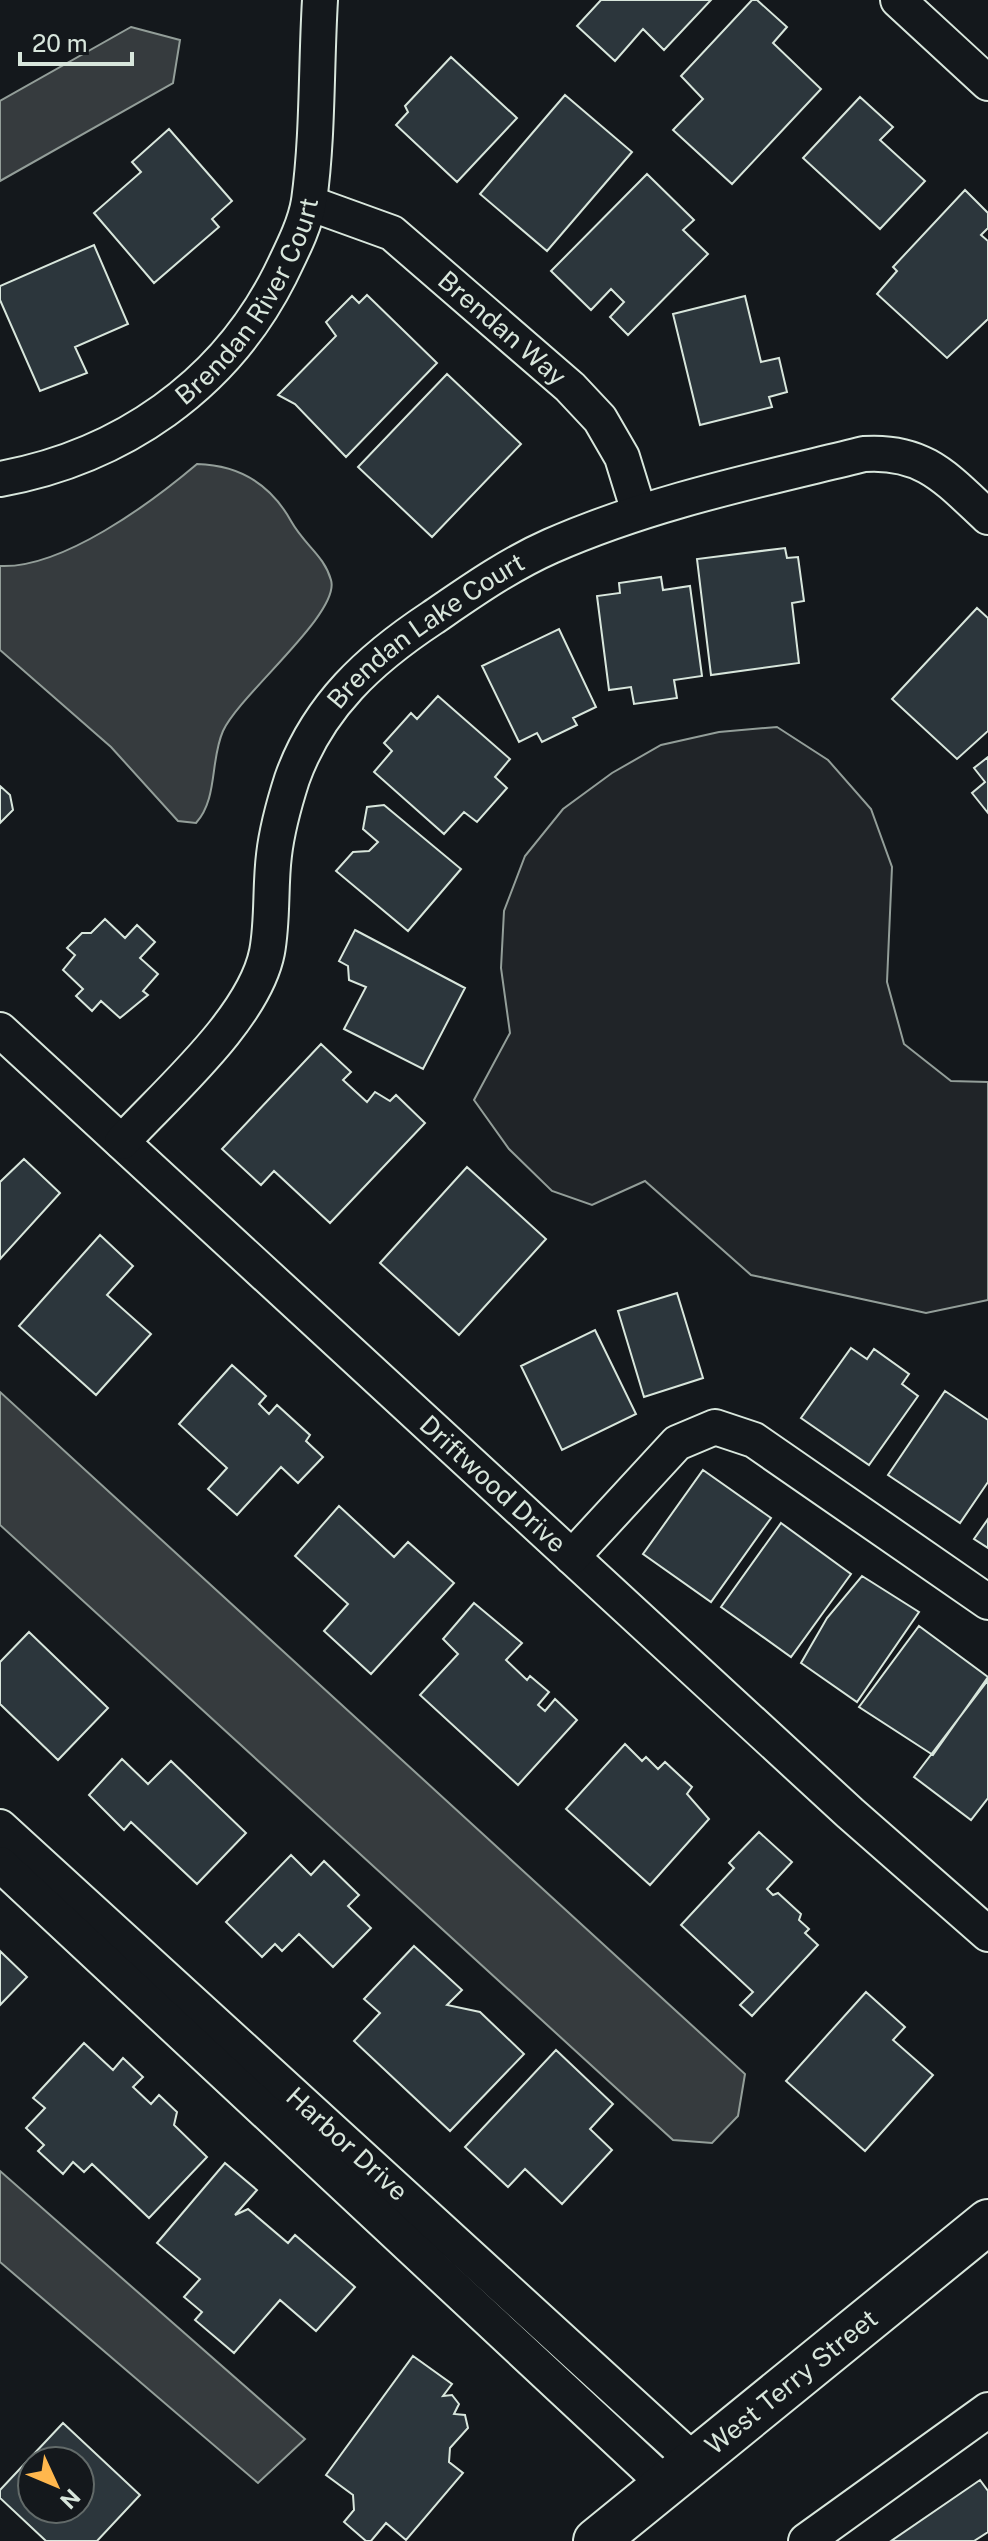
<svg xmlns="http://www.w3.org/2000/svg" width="988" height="2541" viewBox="0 0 988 2541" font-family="'Public Sans',sans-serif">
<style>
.green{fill:#202428;stroke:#939e99;stroke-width:2}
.water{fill:#363b3e;stroke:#939e99;stroke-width:2}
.building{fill:#2c363c;stroke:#d8e6dc;stroke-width:2;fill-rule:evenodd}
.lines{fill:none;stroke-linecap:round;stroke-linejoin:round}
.street-casing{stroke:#d8e6dc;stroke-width:38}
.secondary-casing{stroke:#d8e6dc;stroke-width:48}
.street{stroke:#14181c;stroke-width:34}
.secondary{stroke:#14181c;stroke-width:44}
.labels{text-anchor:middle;stroke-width:6;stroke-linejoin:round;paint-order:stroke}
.street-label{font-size:26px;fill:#d8e6dc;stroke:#14181c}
</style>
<rect width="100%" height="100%" fill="#14181c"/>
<path class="green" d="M777 727 828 760 871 809 892 867 887 982 904 1044 951 1081 988 1082V1300L926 1313 751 1275 645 1181 592 1205 552 1191 509 1149 474 1100 510 1033 501 968 504 911 525 856 563 809 612 773 661 745 719 732Z"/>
<path class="water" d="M131 27 180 40 173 83 0 181V101Z
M197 464C239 465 271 485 291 521 305 546 324 555 331 580 341 613 240 694 223 731 210 760 218 799 196 823L178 821 111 747 0 650V566C62 569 151 503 197 464Z
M0 1392 745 2074 738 2116 712 2143 673 2140 0 1525Z
M0 2171 305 2439 258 2483 0 2262Z"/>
<path class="building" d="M601 0H711L664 50 643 29 615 61 577 26Z
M752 0H757L787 27 773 43 821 89 732 184 673 130 703 99 681 76Z
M451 57 517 118 457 182 396 125 408 112 405 106Z
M565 95 632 152 547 251 480 194Z
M860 97 893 127 880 140 925 181 880 229 803 158Z
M169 129 232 201 212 219 219 227 154 283 94 213 141 172 132 162Z
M647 174 694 220 683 230 708 254 628 335 610 317 624 302 611 289 591 310 551 271Z
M965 190 988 213V228L981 235 988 241V319L947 358 877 294 897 271 893 267Z
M94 245 128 324 75 347 87 373 40 391 0 300V286Z
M367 295 437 363 346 457 295 404 278 395 336 336 326 322 352 296 359 303Z
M745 296 761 362 779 358 787 392 769 397 772 407 700 425 673 314Z
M447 374 521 444 432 537 358 467Z
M785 548 787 558 798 557 804 601 792 603 799 663 711 675 697 559Z
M661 577 663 590 690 586 702 676 674 680 677 698 634 704 631 687 609 690 597 596 620 593 619 583Z
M977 608 988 618V731L957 759 892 699Z
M559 629 596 707 573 718 577 725 542 742 537 733 519 742 482 666Z
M438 696 510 759 495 777 507 788 477 822 464 812 444 834 374 772 392 751 384 743 411 713 417 719Z
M988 757V813L972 793 985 782 974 768Z
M0 786 10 795 13 810 0 823Z
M384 805 461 869 408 931 336 871 353 852 369 851 378 842 363 829 367 807Z
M105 919 125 938 137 925 155 942 140 958 158 974 143 991 148 995 120 1018 101 1001 92 1011 76 996 83 989 63 970 75 955 67 948 82 933H91Z
M355 930 465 988 423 1069 344 1029 366 987 349 980 348 966 339 961Z
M321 1044 351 1072 343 1080 367 1102 375 1092 390 1101 396 1095 425 1123 330 1223 274 1171 261 1185 222 1149Z
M24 1159 60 1193 0 1259V1182Z
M467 1167 546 1239 459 1335 380 1263Z
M100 1235 133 1266 107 1295 151 1334 96 1395 19 1326Z
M677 1293 703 1378 644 1397 618 1311Z
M595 1330 636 1414 562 1450 521 1366Z
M851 1348 867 1359 874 1349 909 1374 902 1384 918 1396 869 1465 801 1418Z
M232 1365 266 1396 259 1404 269 1414 277 1405 310 1435 306 1441 323 1457 298 1483 281 1467 237 1515 208 1489 227 1468 179 1424Z
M945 1391 988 1420V1482L960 1523 888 1475Z
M703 1470 771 1518 711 1602 643 1554Z
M339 1506 394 1557 408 1542 454 1583 371 1674 324 1631 348 1604 295 1556Z
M988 1519V1548L974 1539Z
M781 1523 851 1574 791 1657 721 1607Z
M862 1576 919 1612 857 1702 801 1663 827 1618Z
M474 1603 522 1643 506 1660 527 1680 530 1676 549 1692 538 1705 545 1711 555 1699 577 1720 518 1785 420 1695 458 1654 443 1639Z
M919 1626 988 1677 933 1755 859 1707Z
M29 1632 108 1708 58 1760 0 1704V1662Z
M988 1680V1798L971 1820 914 1777Z
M625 1744 642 1761 646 1757 658 1769 665 1762 692 1787 687 1794 709 1819 650 1885 566 1809Z
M122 1759 148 1784 171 1761 246 1833 197 1884 131 1822 124 1830 89 1795Z
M759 1832 792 1862 767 1889 773 1895 778 1893 801 1914 799 1920 809 1929 805 1933 818 1945 752 2016 740 2005 753 1992 681 1925 734 1868 729 1863Z
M291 1855 311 1875 324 1861 359 1895 348 1906 371 1928 333 1967 299 1934 282 1951 275 1944 262 1957 226 1922Z
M414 1946 462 1990 447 2005 480 2012 524 2054 450 2131 354 2041 380 2013 364 1999Z
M0 1951 27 1977 0 2005Z
M866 1992 905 2027 893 2040 933 2075 865 2151 786 2081Z
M84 2043 113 2070 123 2058 143 2077 133 2087 151 2104 159 2095 177 2112 174 2125 207 2157 149 2218 92 2164 84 2172 73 2162 63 2174 38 2151 44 2145 26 2128 45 2108 33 2098Z
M556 2050 613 2104 590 2129 612 2150 562 2204 525 2169 508 2187 465 2147Z
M225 2163 257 2190 235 2215 248 2209 288 2243 295 2235 355 2287 316 2331 280 2300 234 2353 195 2320 202 2312 184 2297 200 2279 157 2243Z
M413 2356 452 2384 443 2396 452 2395 459 2404 454 2414 465 2415 468 2428 450 2448 449 2462 463 2473 406 2540 386 2523 371 2541H366L344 2522 354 2510 353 2495 326 2475Z
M63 2423 140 2495 97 2541H46L0 2498V2490ZM32 2461H80V2509H32Z
M980 2480 988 2491V2532L974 2541H891Z"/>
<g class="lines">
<g class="street-casing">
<g id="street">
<path d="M898 0 988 83"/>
<path id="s1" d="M309 203 392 233 570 387 600 419 622 457 639 512"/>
<path id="s2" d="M0 479C121 457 224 386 280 275 291 252 305 226 309 201 318 136 316 66 320 0"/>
<path id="s3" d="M0 1030 850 1813 988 1934"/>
<path id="s4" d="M122 1142C167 1093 254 1018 267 952 273 920 270 887 274 855 277 829 284 804 292 779 318 706 370 659 432 618 470 592 508 565 551 546 651 502 758 480 864 454 924 450 947 479 988 517"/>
<path d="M572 1557 677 1443 715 1427 754 1440 988 1602"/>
<path id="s5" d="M0 1827 695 2462"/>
<path d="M0 1864 666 2485"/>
<path d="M806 2541 988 2410"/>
</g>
</g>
<g class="secondary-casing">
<g id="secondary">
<path id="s6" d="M596 2541 988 2222"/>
</g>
</g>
<use href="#street" class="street"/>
<use href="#secondary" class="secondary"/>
</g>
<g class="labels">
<g class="street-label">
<text dy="9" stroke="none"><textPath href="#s2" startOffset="320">Brendan River Court</textPath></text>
<text dy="9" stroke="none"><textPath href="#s1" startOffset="234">Brendan Way</textPath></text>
<text dy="9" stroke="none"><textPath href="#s4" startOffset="622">Brendan Lake Court</textPath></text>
<text dy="9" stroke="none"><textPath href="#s3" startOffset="670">Driftwood Drive</textPath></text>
<text dy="9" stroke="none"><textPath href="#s5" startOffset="470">Harbor Drive</textPath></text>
<text dy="9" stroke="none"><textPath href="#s6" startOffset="252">West Terry Street</textPath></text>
</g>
</g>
<g transform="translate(56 2485) rotate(134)"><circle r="38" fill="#14181c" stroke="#626a69" stroke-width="2"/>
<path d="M0-6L14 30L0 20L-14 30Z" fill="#ffb74d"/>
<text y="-12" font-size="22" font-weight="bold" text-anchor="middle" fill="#d8e6dc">N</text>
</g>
<path d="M20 52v12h112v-12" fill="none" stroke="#d8e6dc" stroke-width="4"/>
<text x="32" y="52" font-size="24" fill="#d8e6dc" stroke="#14181c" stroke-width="6" paint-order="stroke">20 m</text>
</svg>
